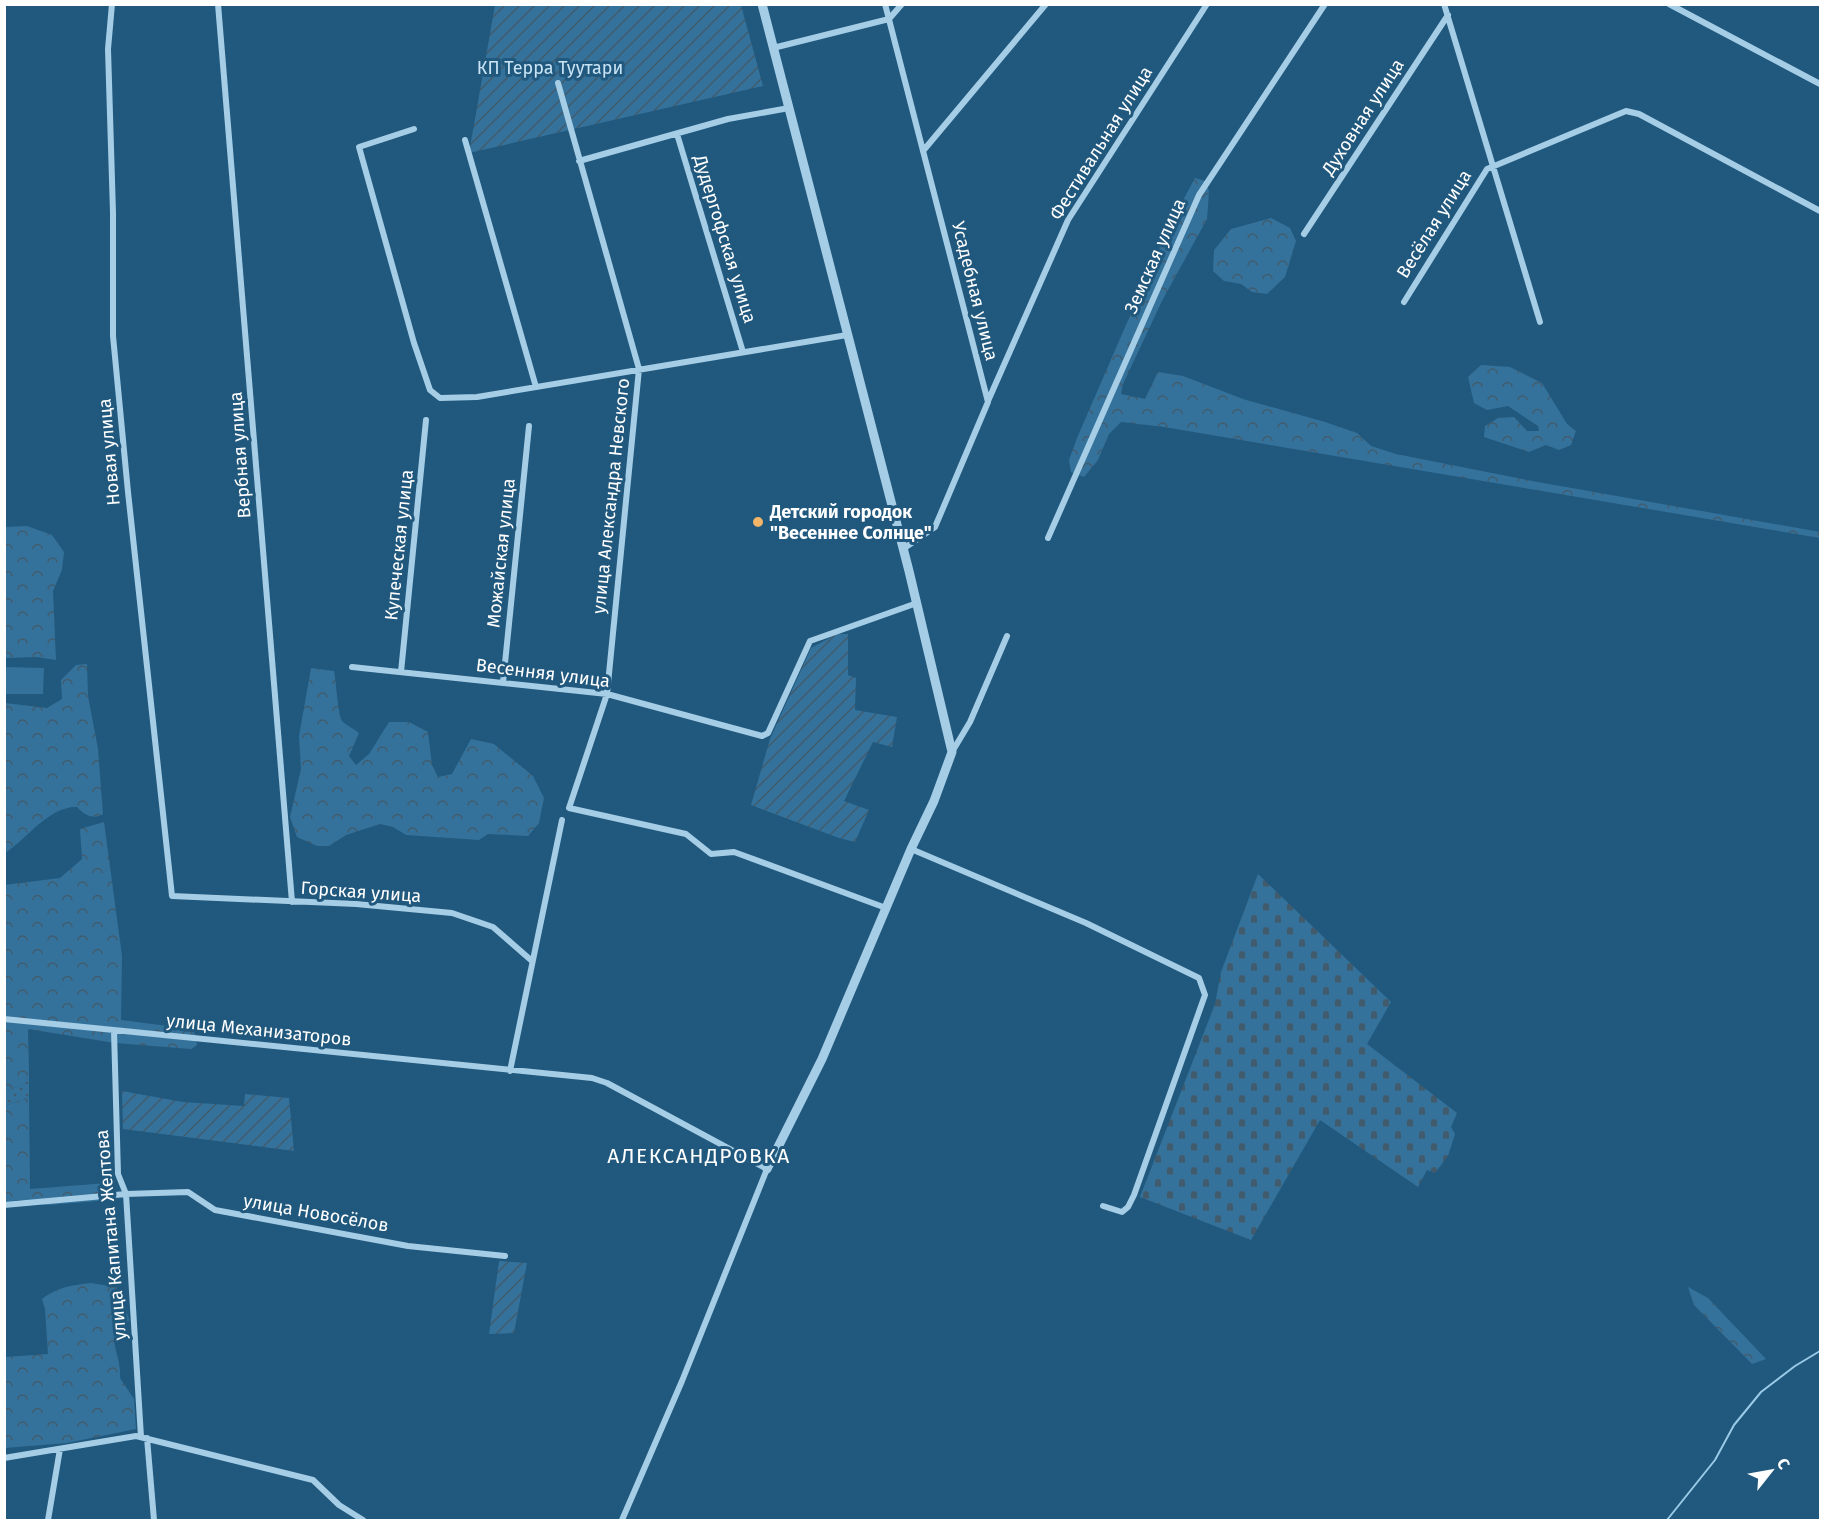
<svg xmlns="http://www.w3.org/2000/svg" width="1825" height="1525" viewBox="0 0 1825 1525" font-family="'Fira Sans',sans-serif">
<style>
.grass{fill:url(#grass-dots)}
.forest{fill:url(#forest-crowns)}
.cemetery{fill:url(#cemetery-stones)}
.garden{fill:url(#garden-furrows)}
.pitch{fill:#34729b}
.lines{fill:none;stroke-linecap:round;stroke-linejoin:round}
.stream{stroke:#99cae8;stroke-width:2}
.minor{stroke:#a5cde6;stroke-width:6}
.tertiary{stroke:#a5cde6;stroke-width:9}
.poi-dot{fill:#f3b567;stroke:#21587d;stroke-width:2}
.labels{text-anchor:middle;stroke-width:6;stroke-linejoin:round;paint-order:stroke}
.park-label{font-size:18px;fill:#c8e4f5;stroke:#21587d}
.street-label{font-size:18px;fill:#fff;stroke:#21587d}
.poi-label{font-size:18px;font-weight:bold;fill:#fff;stroke:#21587d;text-anchor:start}
.quarter-label{font-size:21px;letter-spacing:1.5px;fill:#fff;stroke:#21587d}
</style>
<defs>
<pattern id="grass-dots" width="8" height="8" patternUnits="userSpaceOnUse" patternTransform="scale(1.5)"><rect width="8" height="8" fill="#34729b"/><path d="M2 2h.1M6 6h.1" fill="none" stroke="#425b6c" stroke-width="1.8" stroke-linecap="round"/></pattern>
<pattern id="forest-crowns" width="20" height="18" patternUnits="userSpaceOnUse" patternTransform="scale(1.5)"><rect width="20" height="18" fill="#34729b"/><path d="M2 6a3 3 0 1 1 6 0M12 15a3 3 0 1 1 6 0" fill="none" stroke="#425b6c"/></pattern>
<pattern id="cemetery-stones" width="16" height="16" patternUnits="userSpaceOnUse" patternTransform="scale(1.5)"><rect width="16" height="16" fill="#34729b"/><path d="M2 7V4a2 2 0 0 1 4 0v3zM10 15v-3a2 2 0 0 1 4 0v3z" fill="#425b6c"/></pattern>
<pattern id="garden-furrows" width="10" height="10" patternUnits="userSpaceOnUse" patternTransform="scale(1.5)"><rect width="10" height="10" fill="#34729b"/><path d="M-1 1l2-2M0 10L10 0M9 11l2-2" fill="none" stroke="#425b6c"/></pattern>
</defs>
<rect width="100%" height="100%" fill="#21587d"/>
<path class="grass" d="M29 1072V1097L5 1106V1090L8 1091 25 1083Z"/>
<path class="forest" d="M1195 178 1205 181 1209 191 1207 219 1162 301 1123 384 1121 394 1145 399 1158 372 1183 376 1243 399 1325 422 1357 433 1371 446 1396 454 1532 481 1820 532V538L1164 427 1121 422 1109 434 1098 460 1084 477 1071 472 1069 460 1077 438 1168 228Z
M1271 218 1290 228 1296 241 1285 277 1267 294 1252 292 1241 284 1224 281 1213 271 1214 250 1231 229Z
M1481 365 1510 367 1542 383 1567 424 1576 431 1571 445 1559 450 1546 445 1529 452 1484 437 1485 426 1498 418 1514 417 1527 431H1539L1538 426 1508 406 1487 410 1474 403 1468 377Z
M27 526 52 535 64 552 62 570 53 591 56 660 37 657 5 658V527Z
M87 664 88 696 98 749 103 814C93 820 84 815 77 807 49 806 27 839 5 853V703L47 708 62 699 61 680 76 665Z
M311 668 334 671C336 681 338 715 342 721 346 725 354 729 359 733L349 756 356 765 369 754 389 722H409L428 732 432 765 438 777 452 774 471 739 494 744 533 776 544 798 539 823 528 836 488 834 479 840 406 835 393 827 380 824 346 835 329 846H317L297 837 290 817 301 769 299 736Z
M104 822 122 956 121 1020 191 1029 195 1034 197 1045 191 1049 115 1043 28 1029 29 1072 25 1083 8 1091 5 1090 4 885 60 878 82 859 80 829Z
M29 1097 30 1189 108 1183 110 1200 48 1205 19 1200 5 1202V1106Z
M91 1283 116 1287 123 1298 129 1320 114 1341C116 1354 121 1364 120 1378L134 1399 136 1429 67 1443 5 1448V1357L48 1354 45 1309 42 1299C57 1287 73 1285 91 1283Z
M1688 1287 1708 1298 1766 1359 1752 1364 1694 1305Z"/>
<path class="cemetery" d="M1258 874 1391 1002 1367 1044 1457 1113 1451 1127 1455 1134 1448 1156 1435 1173 1427 1170 1418 1187 1320 1120 1251 1240 1140 1197 1215 1004 1221 972Z"/>
<path class="garden" d="M495 5H741L763 86 469 153Z
M837 634H848V675L856 678 855 710 897 717 892 747 873 742 844 801 869 810 855 842 839 838 751 805 770 739 811 648Z
M122 1091 183 1102 244 1106 245 1094 289 1098 294 1151 123 1129Z
M499 1261 527 1263 514 1333 489 1334Z"/>
<path class="pitch" d="M5 667 44 668 43 694H5Z"/>
<g class="lines">
<path class="stream" d="M1667 1520 1715 1460 1734 1425 1761 1392 1795 1366 1820 1351"/>
<path class="minor" d="M112 4 108 49 113 213V336L128 492 172 896 356 904 452 913 493 927 532 961
M218 4C241 304 267 603 292 902
M885 4 988 402 935 527 903 549
M1444 4 1540 322
M1669 4 1820 84
M889 19 902 4
M773 48 889 19
M558 83 639 369 607 694 569 808 686 834 711 854 734 852 886 908
M414 129 359 147 414 343 430 390 440 398 477 397 847 335
M677 134 743 352
M465 140 536 387
M923 151 1046 4
M579 161 728 119 789 108
M1304 234 1448 15
M1404 302 1487 169 1626 111 1639 114 1820 211
M988 401 1068 220 1207 4
M1048 538 1199 195 1325 4
M352 667 607 694 762 736 768 733 810 641 917 603
M401 672 426 420
M503 683 529 426
M952 752 970 722 1007 636
M911 849 1086 923 1199 978 1205 995 1134 1195 1128 1207 1122 1212 1103 1206
M4 1019 592 1078 607 1083 767 1169 682 1381 622 1520
M114 1031 118 1174 126 1194 141 1437
M510 1071 562 820
M4 1205 126 1194 188 1192 215 1210 408 1246 505 1256
M147 1438 154 1520
M4 1458 136 1436 313 1480 339 1505 363 1520
M48 1520 60 1449"/>
<path class="tertiary" d="M762 4 909 571 952 752 934 801 911 849 822 1059 767 1169"/>
</g>
<circle class="poi-dot" cx="758" cy="522" r="6"/>
<g class="labels">
<g class="park-label">
<text x="550" y="74">КП Терра Туутари</text>
</g>
<g class="street-label">
<text transform="translate(1363 117) rotate(-57)" y="6">Духовная улица</text>
<text transform="translate(1101 143) rotate(-58)" y="6">Фестивальная улица</text>
<text transform="translate(1434 224) rotate(-58)" y="6">Весёлая улица</text>
<text transform="translate(725 239) rotate(73)" y="6">Дудергофская улица</text>
<text transform="translate(1155 256) rotate(-66)" y="6">Земская улица</text>
<text transform="translate(975 291) rotate(76)" y="6">Усадебная улица</text>
<text transform="translate(109 452) rotate(-95)" y="6">Новая улица</text>
<text transform="translate(240 455) rotate(-94)" y="6">Вербная улица</text>
<text transform="translate(611 496) rotate(-84)" y="6">улица Александра Невского</text>
<text transform="translate(399 545) rotate(-84)" y="6">Купеческая улица</text>
<text transform="translate(501 553) rotate(-84)" y="6">Можайская улица</text>
<text transform="translate(543 673) rotate(7)" y="6">Весенняя улица</text>
<text transform="translate(361 892) rotate(4)" y="6">Горская улица</text>
<text transform="translate(259 1030) rotate(6)" y="6">улица Механизаторов</text>
<text transform="translate(316 1213) rotate(10)" y="6">улица Новосёлов</text>
<text transform="translate(111 1235) rotate(-95)" y="6">улица Капитана Желтова</text>
</g>
<g class="poi-label">
<text x="770" y="518">Детский городок<tspan x="770" dy="21">"Весеннее Солнце"</tspan></text>
</g>
<g class="quarter-label">
<text x="699" y="1163">АЛЕКСАНДРОВКА</text>
</g>
</g>
<rect width="1825" height="1525" fill="none" stroke="#ffffff" stroke-width="12"/>
<g transform="translate(1771 1471) rotate(59)" stroke="#21587d" stroke-width="4.5" paint-order="stroke">
<path d="M0-4.5L10 22L0 15L-10 22Z" fill="#ffffff"/>
<text y="-9" font-size="16" font-weight="bold" text-anchor="middle" fill="#ffffff">С</text>
</g>
</svg>
